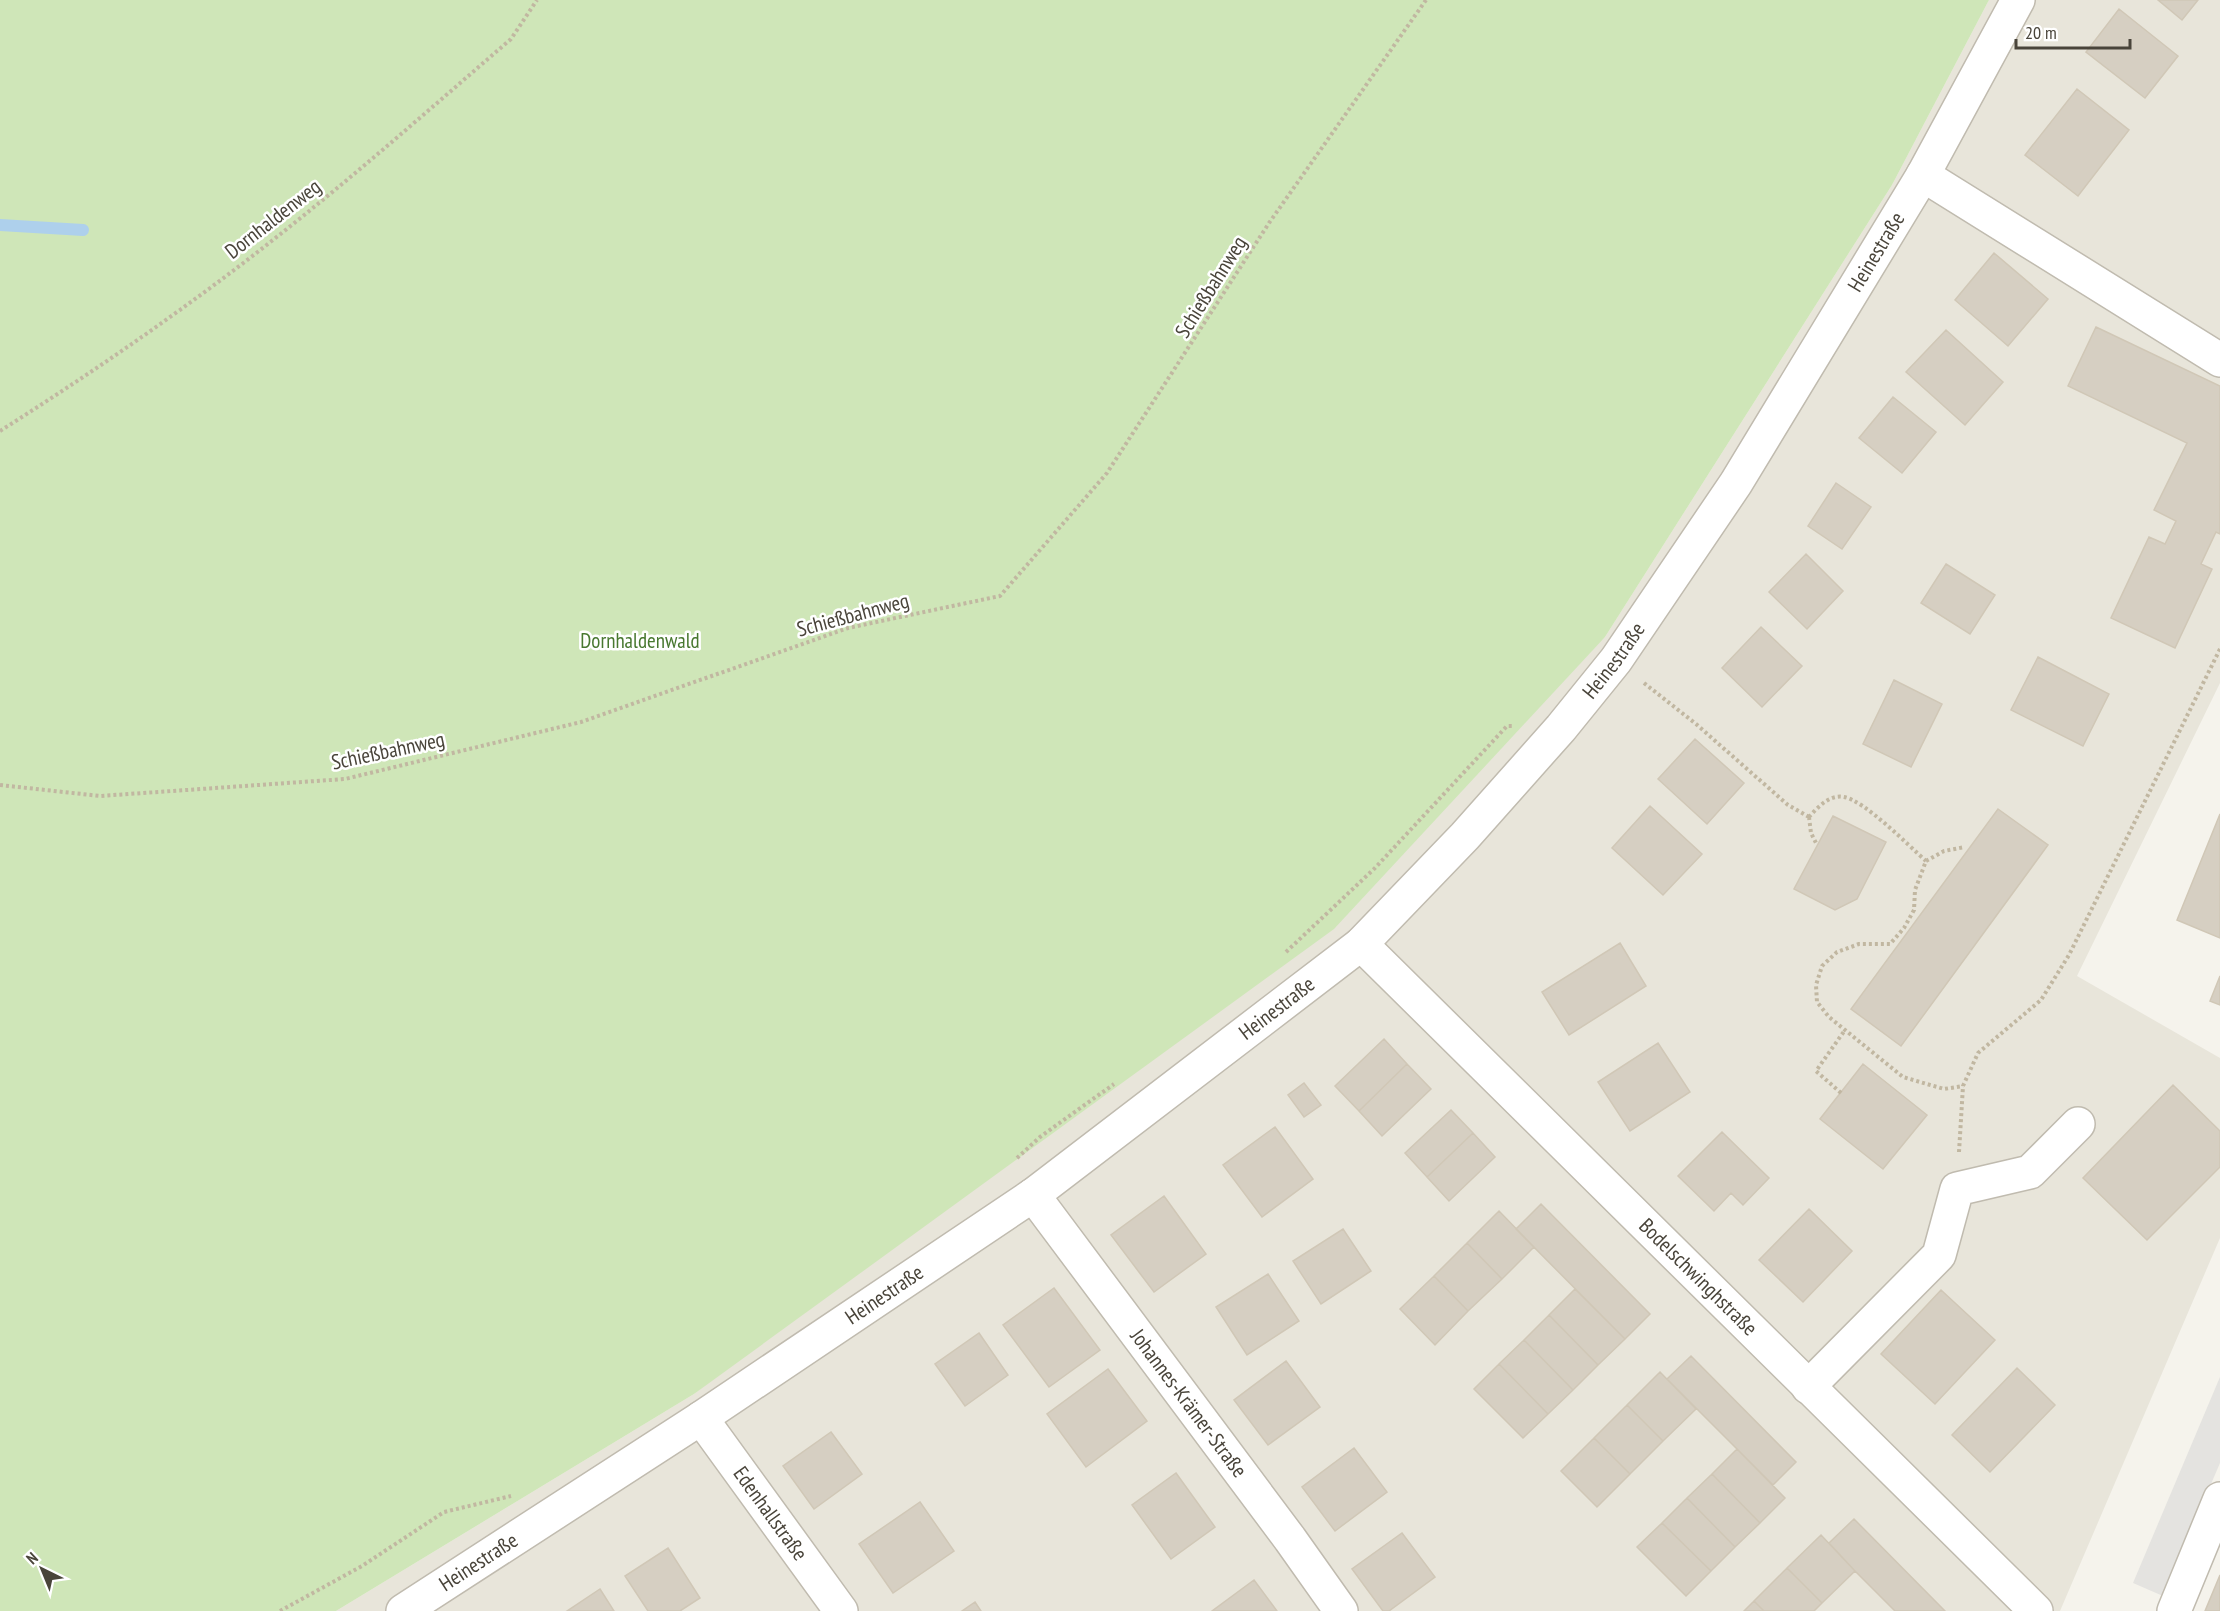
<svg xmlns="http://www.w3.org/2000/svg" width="2220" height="1611" viewBox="0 0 2220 1611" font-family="'PT Sans Narrow',sans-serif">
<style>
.residential{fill:#e8e5da}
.green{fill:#cfe6b8}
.parking{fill:#e4e3e0}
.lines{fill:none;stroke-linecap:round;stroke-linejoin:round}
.stream{stroke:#aed0ec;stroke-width:12}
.building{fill:#d6cfc2;stroke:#d0c7b6;stroke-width:1.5}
.minor-casing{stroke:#c0bbaf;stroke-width:36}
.path{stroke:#c1b7a1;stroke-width:4;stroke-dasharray:3 3;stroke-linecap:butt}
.minor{stroke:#fff;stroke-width:33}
.labels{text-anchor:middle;stroke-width:5;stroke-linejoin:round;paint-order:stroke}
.street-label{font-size:21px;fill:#49443a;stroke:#fff}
.park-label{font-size:21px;fill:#487830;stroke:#fff}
</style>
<rect width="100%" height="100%" fill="#f5f3ec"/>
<path class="residential" d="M1989 0H2220V683L2077 976 2220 1058V1238L2060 1611H336L694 1394 1605 637 1892 185Z"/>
<path class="green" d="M0 0H1989L1892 185 1605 637 1334 929 694 1394 336 1611H0Z"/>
<path class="parking" d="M2220 1377V1463L2163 1596 2133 1583Z"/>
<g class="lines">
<path class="stream" d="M0 225 83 230"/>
</g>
<path class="building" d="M2158 0H2198L2182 20Z
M2119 9 2178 56 2145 98 2086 52Z
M2077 89 2129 130 2078 196 2025 155Z
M1994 253 2048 299 2008 346 1955 300Z
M2096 327 2220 386V534L2216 532 2201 564 2212 569 2175 648 2111 618 2149 537 2165 544 2176 521 2154 510 2187 443 2068 386Z
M1946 330 2003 382 1965 425 1906 372Z
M1893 397 1936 432 1902 473 1859 438Z
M1836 483 1871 507 1842 549 1808 526Z
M1806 554 1843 591 1807 629 1769 592Z
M1946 564 1995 595 1970 634 1921 603Z
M1761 627 1802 666 1762 707 1722 668Z
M2038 657 2109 694 2083 746 2011 710Z
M1894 680 1942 704 1911 767 1863 744Z
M1695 739 1744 783 1707 824 1658 779Z
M1650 806 1702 854 1663 895 1612 848Z
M1998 809 2048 845 1901 1046 1851 1009Z
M2220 814V938L2177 920Z
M1833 816 1886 842 1857 899 1835 910 1794 889Z
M1620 943 1646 986 1569 1035 1542 992Z
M2220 976V1005L2210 1001Z
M1384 1039 1407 1064 1359 1111 1335 1086Z
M1658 1043 1690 1092 1630 1131 1598 1082Z
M1407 1064 1431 1089 1382 1136 1359 1111Z
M1863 1064 1927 1115 1883 1169 1820 1119Z
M1304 1083 1321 1105 1304 1117 1288 1095Z
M2173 1085 2220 1131V1167L2147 1240 2083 1178Z
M1451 1110 1473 1133 1427 1177 1405 1153Z
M1275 1127 1313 1179 1262 1217 1223 1165Z
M1722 1132 1769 1178 1743 1205 1731 1193 1714 1211 1678 1176Z
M1473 1133 1495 1157 1449 1201 1427 1177Z
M1164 1196 1206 1254 1154 1292 1111 1235Z
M1541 1204 1650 1314 1625 1339 1516 1229Z
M1809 1209 1852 1251 1803 1302 1759 1260Z
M1499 1211 1534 1247 1502 1279 1467 1243Z
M1343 1229 1371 1271 1321 1304 1293 1261Z
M1467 1243 1502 1279 1468 1311 1434 1276Z
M1268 1274 1299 1321 1247 1355 1216 1307Z
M1434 1276 1468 1311 1435 1345 1400 1309Z
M1054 1288 1100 1350 1049 1387 1003 1325Z
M1575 1289 1625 1339 1598 1365 1549 1315Z
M1941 1290 1995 1340 1935 1404 1881 1354Z
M1549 1315 1598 1365 1573 1390 1524 1340Z
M979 1333 1008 1375 965 1406 935 1364Z
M1524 1340 1573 1390 1548 1414 1499 1364Z
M1691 1356 1796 1462 1773 1485 1667 1379Z
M1286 1361 1320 1407 1268 1445 1234 1400Z
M1499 1364 1548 1414 1523 1438 1474 1389Z
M2017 1368 2055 1405 1990 1472 1952 1435Z
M1108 1369 1147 1421 1086 1467 1047 1414Z
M1660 1372 1696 1409 1663 1441 1627 1405Z
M1627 1405 1663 1441 1630 1474 1594 1438Z
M831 1432 862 1474 814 1509 783 1466Z
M1594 1438 1630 1474 1597 1507 1561 1471Z
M1354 1448 1387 1492 1335 1531 1302 1487Z
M1737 1449 1785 1498 1760 1523 1712 1474Z
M1176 1473 1215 1527 1171 1559 1132 1505Z
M1712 1474 1760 1523 1735 1547 1687 1498Z
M1687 1498 1735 1547 1711 1571 1662 1523Z
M920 1502 954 1551 893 1593 859 1544Z
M1854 1519 1945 1611H1895L1855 1571 1829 1543Z
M1662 1523 1711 1571 1686 1596 1637 1547Z
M1402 1533 1435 1577 1389 1611H1383L1352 1569Z
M1821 1535 1855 1571 1822 1603 1787 1568Z
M668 1548 700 1598 680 1611H648L625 1576Z
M1787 1568 1822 1603 1814 1611H1764L1754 1601Z
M2220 1575V1611H2205Z
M1254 1580 1277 1611H1212Z
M600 1589 614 1611H567Z
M1754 1601 1764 1611H1744Z
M975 1602 981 1611H962Z"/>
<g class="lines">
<g class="minor-casing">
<g id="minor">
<path d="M1923 175 2220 360"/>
<path id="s1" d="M1361 944 2036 1611"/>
<path id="s2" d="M1033 1195 1290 1539 1341 1611"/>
<path d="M1808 1387 1939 1255 1957 1189 2030 1172 2078 1124"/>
<path id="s3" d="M701 1418 841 1611"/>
<path id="s4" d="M403 1611 701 1418 1033 1195 1361 944 1465 836 1561 728 1616 660 1736 483 1923 175 2018 0"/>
<path d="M2174 1611 2220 1499"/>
</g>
</g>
<path class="path" d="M0 431C101 367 200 299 293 224 367 165 439 101 511 39L537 0
M1644 683 1696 724 1788 805 1809 817
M0 785 100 796 345 779 581 722 848 628 1000 596 1107 473 1269 223 1426 0
M1809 817C1818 807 1830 794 1844 797 1865 801 1908 845 1926 861L1915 890 1914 910 1904 928 1890 944H1859L1837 952 1822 966 1816 985 1817 1002 1829 1017 1903 1077 1944 1089 1963 1086
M1809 817 1811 833 1817 845
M1926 861 1944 851 1965 847
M1286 952 1375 868 1507 726H1513
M1841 1093 1816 1071 1845 1030
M1959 1152 1963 1086 1978 1053 2041 1000 2069 955 2220 649
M1017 1158 1040 1137 1114 1084
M280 1611 362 1566 444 1512 511 1496"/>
<use href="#minor" class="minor"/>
</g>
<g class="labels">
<g class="street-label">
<text transform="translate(273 219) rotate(-38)" y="7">Dornhaldenweg</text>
<text dy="7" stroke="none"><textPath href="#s4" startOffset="2034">Heinestraße</textPath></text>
<text transform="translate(1211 287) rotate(-58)" y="7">Schießbahnweg</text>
<text transform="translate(853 615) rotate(-15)" y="7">Schießbahnweg</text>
<text dy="7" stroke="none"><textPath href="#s4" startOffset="1548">Heinestraße</textPath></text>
<text transform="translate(388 751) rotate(-12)" y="7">Schießbahnweg</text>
<text dy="7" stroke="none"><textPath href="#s4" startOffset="1062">Heinestraße</textPath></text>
<text dy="7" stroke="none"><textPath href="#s1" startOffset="474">Bodelschwinghstraße</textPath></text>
<text dy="7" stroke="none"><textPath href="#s4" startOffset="576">Heinestraße</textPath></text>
<text dy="7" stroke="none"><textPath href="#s2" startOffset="260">Johannes-Krämer-Straße</textPath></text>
<text dy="7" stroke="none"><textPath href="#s3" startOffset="118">Edenhallstraße</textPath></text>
<text dy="7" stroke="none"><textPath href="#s4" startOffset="90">Heinestraße</textPath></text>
</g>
<g class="park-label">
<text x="640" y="648">Dornhaldenwald</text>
</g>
</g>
<g transform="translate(42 1569) rotate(317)" stroke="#ffffff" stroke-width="4.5" paint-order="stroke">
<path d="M0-4.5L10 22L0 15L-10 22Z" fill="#49443a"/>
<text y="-9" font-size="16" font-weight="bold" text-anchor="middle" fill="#49443a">N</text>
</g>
<path d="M2016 39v9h114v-9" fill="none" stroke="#49443a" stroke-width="3"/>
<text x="2025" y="39" font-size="18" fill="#49443a" stroke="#ffffff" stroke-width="4.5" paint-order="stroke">20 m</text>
</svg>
